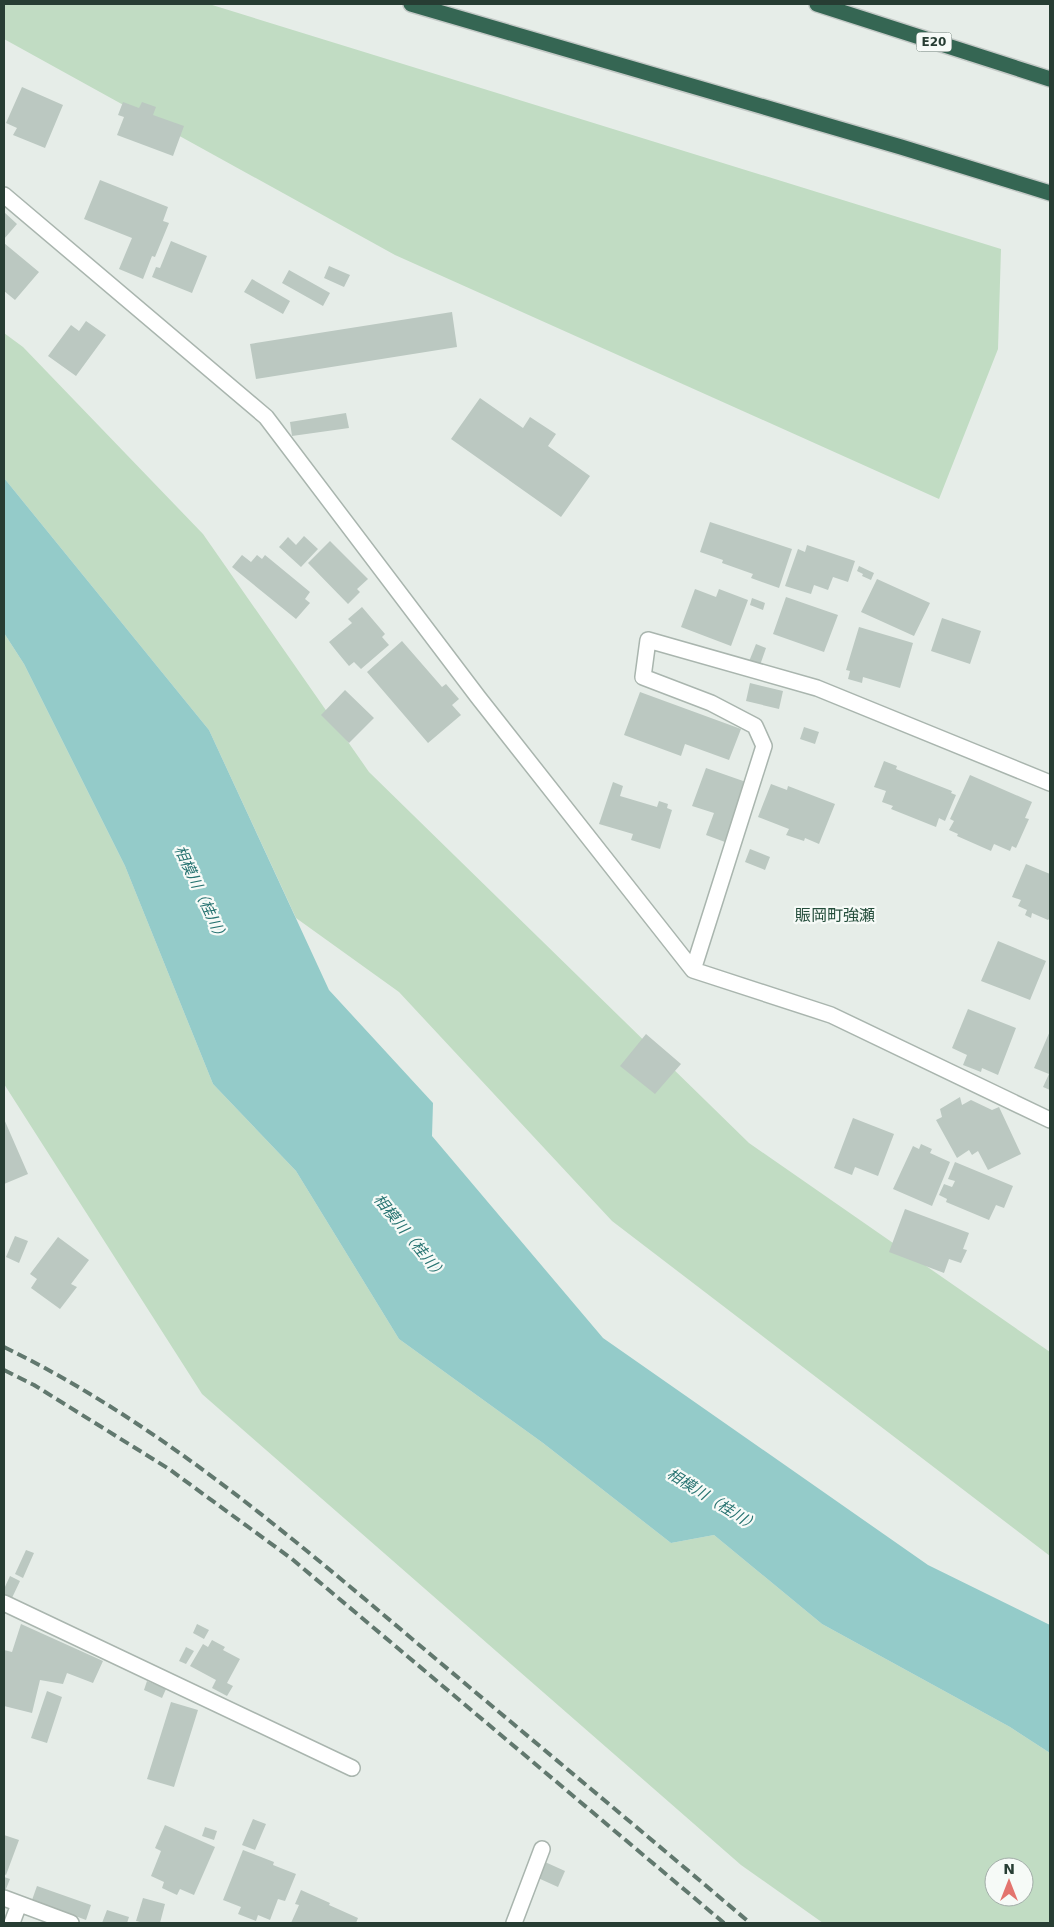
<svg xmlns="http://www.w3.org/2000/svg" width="1054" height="1927" viewBox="0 0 1054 1927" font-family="'DejaVu Sans','Noto Sans JP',sans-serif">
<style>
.green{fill:#c1dcc3;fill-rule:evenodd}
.water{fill:#94cbc9}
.building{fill:#bbc8c1}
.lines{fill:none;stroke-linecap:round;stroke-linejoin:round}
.minor-casing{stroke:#a9b5ae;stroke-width:18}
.highway-casing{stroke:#c3c9c6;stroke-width:18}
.minor{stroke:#fff;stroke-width:15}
.highway{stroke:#356653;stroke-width:15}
.rail{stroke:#61786e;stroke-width:4;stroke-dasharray:10 5;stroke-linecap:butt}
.labels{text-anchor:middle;stroke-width:4.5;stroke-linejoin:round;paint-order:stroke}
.shield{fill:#f6faf7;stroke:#65766e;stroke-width:1}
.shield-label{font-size:12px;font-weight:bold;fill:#273d33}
.water-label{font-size:15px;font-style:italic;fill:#277371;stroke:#f6faf7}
.quarter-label{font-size:16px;fill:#244d3b;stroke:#f6faf7}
</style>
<rect width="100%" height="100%" fill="#e6ede8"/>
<path class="green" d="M4 4H209L1001 249 998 349 939 499 395 255 4 39Z
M4 333 23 347 203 534 369 772 749 1143 1050 1352V1556L612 1221 399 992 296 918 209 730 4 478Z
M4 633 24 664 125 866 213 1084 296 1171 399 1339 543 1443 671 1543 714 1535 822 1624 1010 1727 1050 1753V1923H823L741 1865 202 1394 4 1084ZM994 1867H1024V1897H994Z"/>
<path class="water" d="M4 478 209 730 329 990 433 1103 432 1136 603 1338 928 1565 1050 1625V1753L1010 1727 822 1624 714 1535 671 1543 543 1443 399 1339 296 1171 213 1084 125 866 24 664 4 633Z"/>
<path class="building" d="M22 87 63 105 45 148 13 135 17 128 6 123Z
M123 102 139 108 142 102 156 107 153 115 184 126 173 156 117 135 124 117 118 115Z
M100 180 168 207 163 221 169 223 155 257 152 256 143 279 119 269 132 238 84 219Z
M4 212 17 224 4 239Z
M171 241 207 256 192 293 152 277 156 267 160 268Z
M4 243 39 272 15 300 4 291Z
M329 266 350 275 344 287 324 278Z
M289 270 330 293 323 306 282 283Z
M252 279 290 301 283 314 244 292Z
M452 312 457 347 256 379 250 344Z
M86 321 106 335 76 376 48 356 71 325 79 331Z
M480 398 523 428 530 417 556 434 548 446 590 476 561 517 451 439Z
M346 413 349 428 292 436 290 422Z
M710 522 792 549 779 588 751 578 753 574 722 563 723 560 700 552Z
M304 536 318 549 301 567 279 547 288 537 296 545Z
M330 541 368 579 357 589 360 592 348 604 308 563Z
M807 545 855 561 848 582 833 577 828 590 814 585 811 594 785 586 798 549 805 552Z
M242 555 251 562 257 555 262 559 265 555 310 592 305 599 310 603 296 619 232 567Z
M859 566 874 573 871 580 862 576 863 574 857 571Z
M877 579 930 603 914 636 861 612Z
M695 589 716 597 719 589 748 600 731 646 681 627Z
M786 597 838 615 824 652 773 634Z
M752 598 765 603 763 610 750 605Z
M362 607 385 634 382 637 389 645 361 669 354 662 349 666 329 642 352 623 348 619Z
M942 618 981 631 970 664 931 651Z
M859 627 913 643 900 688 863 677 862 683 848 679 850 671 846 670Z
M402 641 442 687 446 684 459 699 452 705 461 715 428 743 367 672Z
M756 644 766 648 759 668 748 664Z
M750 683 783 691 779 709 746 701Z
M345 690 374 718 349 743 321 715Z
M640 692 741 729 729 760 685 744 681 756 624 735Z
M804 727 819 732 815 744 800 739Z
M884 761 897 766 896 769 952 791 951 793 956 795 945 821 939 818 936 827 891 809 893 806 882 802 886 791 874 787Z
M706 768 746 782 725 842 706 835 714 813 692 806Z
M970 775 1032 802 1025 818 1029 819 1016 848 1012 846 1010 851 994 844 991 851 957 836 958 834 949 830 954 821 950 819Z
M613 782 623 786 620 796 657 807 659 801 668 804 667 808 672 810 660 849 631 840 633 834 599 824Z
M771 784 787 790 788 786 835 804 819 844 805 838 804 841 786 835 789 829 758 817Z
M750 849 770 857 765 870 745 862Z
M1026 864 1050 874V918L1048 920 1032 913 1031 918 1025 915 1027 910 1018 906 1021 900 1012 897Z
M998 941 1046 961 1030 1000 981 981Z
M968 1009 1016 1028 998 1075 982 1068 981 1072 963 1065 967 1055 952 1048Z
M1050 1031V1090L1043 1087 1049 1074 1034 1068Z
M646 1034 681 1064 655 1094 620 1066Z
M960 1097 962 1105 971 1100 992 1110 999 1107 1021 1154 988 1170 978 1151 972 1155 969 1150 957 1158 936 1120 942 1117 940 1109Z
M853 1118 894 1134 878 1176 855 1167 852 1175 834 1168Z
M4 1119 28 1174 4 1184Z
M921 1144 932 1149 930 1153 950 1162 932 1206 893 1189 913 1146 919 1149Z
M955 1162 1013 1186 1004 1208 996 1205 989 1220 946 1202 947 1199 939 1195 944 1184 952 1187 955 1181 948 1179Z
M905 1209 969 1233 963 1249 967 1250 961 1263 949 1259 944 1273 889 1252Z
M15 1236 28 1241 19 1263 6 1257Z
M58 1237 89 1260 71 1284 77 1287 60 1309 31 1288 37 1279 30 1274Z
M26 1550 34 1553 23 1578 15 1574Z
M10 1576 20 1581 11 1600 4 1596V1589Z
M21 1624 103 1661 93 1683 67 1673 63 1684 40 1680 32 1713 4 1706V1650L12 1652Z
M197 1624 209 1630 204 1639 193 1633Z
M212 1640 225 1647 223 1650 240 1659 227 1683 233 1686 227 1696 212 1688 216 1680 190 1666 203 1644 208 1647Z
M186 1647 194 1651 186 1664 179 1661Z
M147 1681 166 1689 162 1698 144 1690Z
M47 1691 62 1697 47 1743 31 1738Z
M171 1702 198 1710 174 1787 147 1779Z
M253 1819 266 1824 255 1850 242 1845Z
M165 1825 215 1847 194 1895 180 1889 177 1895 162 1888 164 1882 151 1876 161 1851 155 1848Z
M205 1827 217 1831 214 1840 202 1836Z
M4 1835 19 1840 6 1875 4 1874Z
M243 1850 274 1862 273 1865 296 1874 285 1901 278 1899 270 1920 258 1915 256 1921 238 1914 241 1907 223 1900Z
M545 1862 565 1871 558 1887 538 1878Z
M4 1877 10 1879 4 1894Z
M37 1886 91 1905 86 1920 32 1900Z
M301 1890 330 1903 329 1905 358 1918 356 1923H291L299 1905 295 1904Z
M143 1898 165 1904 160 1923H144L136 1921Z
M107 1910 129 1917 127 1923H102Z"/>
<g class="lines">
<g class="minor-casing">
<path id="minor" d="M4 195 266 417 478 697 693 970 831 1015 1050 1120
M693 970 764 746 755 726 711 703 643 677 648 640 817 688 1050 783
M4 1603 352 1768
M4 1898 71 1923
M12 1923 19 1904
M514 1923 542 1849"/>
</g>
<g class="highway-casing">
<path id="highway" d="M411 4 901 147 1050 193
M817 4 1050 79"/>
</g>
<use href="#minor" class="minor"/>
<use href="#highway" class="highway"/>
<path class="rail" d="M4 1347C162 1424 297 1542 430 1654 537 1744 644 1833 750 1923
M4 1370 34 1385 169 1469 292 1559 724 1923"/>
</g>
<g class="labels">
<rect class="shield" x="916.5" y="32.5" width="35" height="19" rx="4"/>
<g class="shield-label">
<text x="934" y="46">E20</text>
</g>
<g class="water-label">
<text transform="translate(201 894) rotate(65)" y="5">相模川（桂川）</text>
<text transform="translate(410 1237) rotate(51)" y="5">相模川（桂川）</text>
<text transform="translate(713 1500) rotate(32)" y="5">相模川（桂川）</text>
</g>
<g class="quarter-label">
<text x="835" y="921">賑岡町強瀬</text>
</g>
</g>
<rect width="1054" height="1927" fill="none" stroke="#273d33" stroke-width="10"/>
<g transform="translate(1009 1882)"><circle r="24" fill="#f6faf7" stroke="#a3aea9"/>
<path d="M0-4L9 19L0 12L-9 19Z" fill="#e3746e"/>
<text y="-8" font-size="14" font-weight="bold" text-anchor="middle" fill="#273d33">N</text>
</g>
</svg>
